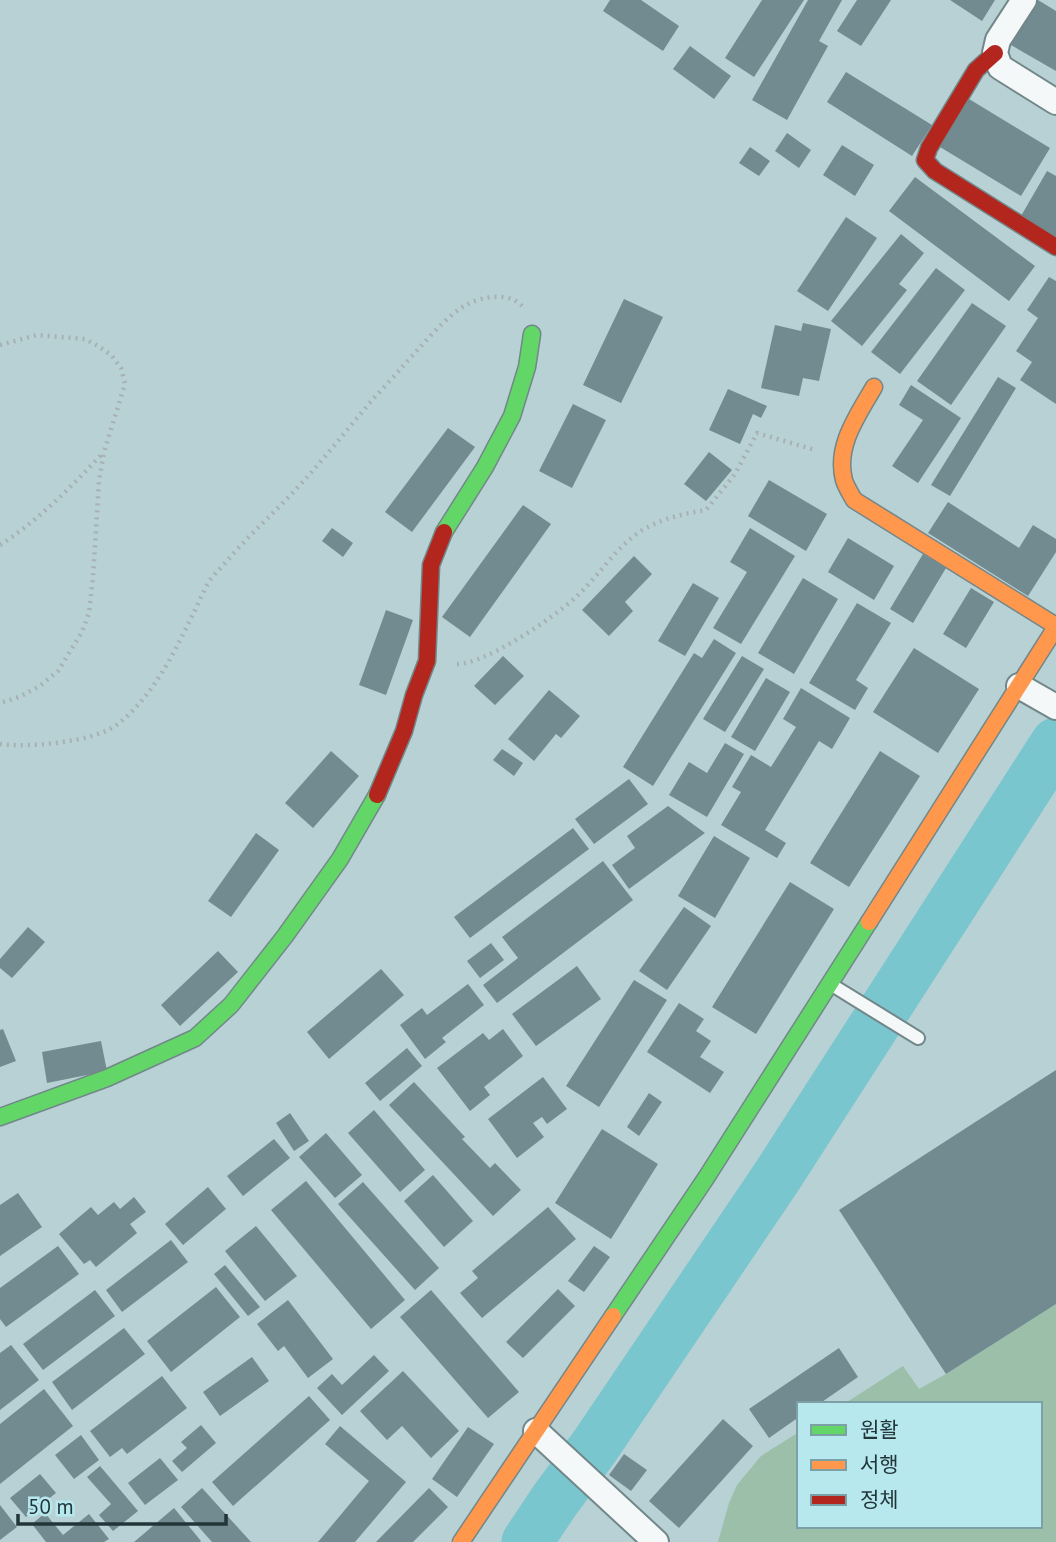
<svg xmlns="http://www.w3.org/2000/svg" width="1056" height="1542" viewBox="0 0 1056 1542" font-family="'PT Sans','Noto Sans KR',sans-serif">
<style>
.green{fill:#9bbfa9}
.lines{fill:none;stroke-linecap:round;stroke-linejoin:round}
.river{stroke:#7ac6cf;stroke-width:51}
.building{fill:#728b90}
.lane-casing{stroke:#728789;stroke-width:16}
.street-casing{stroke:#728789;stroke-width:28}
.fast-casing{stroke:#728789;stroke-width:19}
.slow-casing{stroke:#728789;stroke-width:19}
.jam-casing{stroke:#728789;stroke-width:19}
.path{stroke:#a7b1b3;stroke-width:4.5;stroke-dasharray:2 5;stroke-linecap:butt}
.lane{stroke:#f4f8f9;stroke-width:12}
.street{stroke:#f4f8f9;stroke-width:24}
.fast{stroke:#63d668;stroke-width:16}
.slow{stroke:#ff974d;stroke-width:16}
.jam{stroke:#b3261e;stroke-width:16}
</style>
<rect width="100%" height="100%" fill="#b7d1d4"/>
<path class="green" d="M1056 1304V1542H718L729 1503 737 1485 761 1456 799 1432V1526H1040V1404H844L903 1366 919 1389 946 1374Z"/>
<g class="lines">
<path class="river" d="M527 1542 555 1500 595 1446 778 1175 1056 743"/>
</g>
<path class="building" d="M610 0H641L679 26 663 51 603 11Z
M762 0H804L754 77 725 58Z
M808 0H842L819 41 828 46 787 120 752 100Z
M857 0H891L861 46 837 31Z
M950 0H995L982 21Z
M1038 0 1056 11V71L1011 45Z
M690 46 731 76 714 99 673 69Z
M846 72 932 125 912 156 827 102Z
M969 99 1050 148 1021 196 940 147Z
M787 133 811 150 799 168 775 151Z
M842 145 874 165 855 196 823 175Z
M750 147 770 161 759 176 739 163Z
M1047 171 1056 176V236L1021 216Z
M915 177 1035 266 1009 301 889 211Z
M846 217 877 238 828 311 797 291Z
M901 234 924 253 899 284 907 290 862 346 831 321Z
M936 268 965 290 900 374 871 352Z
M1049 277 1056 281V404L1020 380 1032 362 1016 351 1038 318 1027 310Z
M624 299 663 317 621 403 583 385Z
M972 303 1006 326 951 405 917 381Z
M803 323 831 329 819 381 803 378 799 396 761 388 775 325 801 331Z
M998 377 1016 388 950 496 931 485Z
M911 385 961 418 918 483 892 466 923 420 899 405Z
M728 389 767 406 761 418 753 414 740 444 709 430Z
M573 404 606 420 572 488 539 471Z
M448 428 475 447 412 532 385 512Z
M709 452 732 470 706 501 684 484Z
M769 480 827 514 806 551 748 516Z
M948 502 1019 548 1033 525 1056 539V552L1028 596 928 533Z
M523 505 551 524 470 637 442 617Z
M332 528 353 543 343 557 322 541Z
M750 528 795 556 741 644 713 628 747 572 730 562Z
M848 538 894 566 874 600 828 572Z
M923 554 946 568 913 623 890 609Z
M634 556 652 574 625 602 633 611 609 636 582 610Z
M803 578 838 599 794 674 758 653Z
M693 583 719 598 685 656 658 641Z
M971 588 994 602 966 648 943 634Z
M857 603 891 623 856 680 868 688 855 710 809 683Z
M386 610 413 620 386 695 359 685Z
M714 639 736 653 653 786 623 767 694 653 702 658Z
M914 648 979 689 938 753 873 712Z
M503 656 524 676 495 705 474 686Z
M742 656 764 669 725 732 703 719Z
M766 678 790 692 755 751 731 737Z
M801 688 850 718 832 749 819 741 765 830 786 843 777 858 721 825 741 792 732 787 751 755 771 767 796 727 783 719Z
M549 690 580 716 561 738 556 734 534 761 508 739Z
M725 743 744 754 707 817 669 795 689 762 707 773Z
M502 749 523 763 514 776 493 760Z
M331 751 359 776 313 828 285 803Z
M880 751 920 776 849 887 810 863Z
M629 779 648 804 594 844 575 819Z
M668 806 705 833 629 889 612 865 635 848 627 836Z
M573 828 589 849 470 938 454 917Z
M256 833 279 850 231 917 208 901Z
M714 836 750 858 715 918 678 896Z
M603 861 633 900 497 1003 483 985 518 958 502 937Z
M790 882 834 909 756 1034 712 1007Z
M684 907 711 926 667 990 639 971Z
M28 927 45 942 12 978 0 968V959Z
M491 943 504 960 480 978 467 961Z
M218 951 238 972 180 1026 161 1005Z
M577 966 601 999 536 1046 512 1014Z
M381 969 404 995 329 1059 307 1032Z
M634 980 667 1000 599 1107 566 1086Z
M468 984 484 1005 442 1038 446 1042 425 1059 400 1025 422 1008 427 1015Z
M679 1003 704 1019 696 1031 711 1041 700 1057 724 1072 710 1093 647 1052Z
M3 1029 16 1061 0 1067V1030Z
M503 1029 523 1056 484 1087 490 1095 470 1111 437 1068 483 1033 489 1040Z
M101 1041 107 1071 47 1083 42 1052Z
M407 1048 422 1066 380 1101 365 1083Z
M1056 1070V1304L946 1374 839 1210Z
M543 1077 567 1109 547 1124 542 1117 533 1123 544 1137 517 1158 488 1119Z
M414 1082 465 1137 462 1139 490 1168 495 1163 521 1190 493 1216 389 1105Z
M649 1093 662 1102 639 1136 627 1127Z
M374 1110 425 1170 400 1192 348 1133Z
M290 1113 309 1141 294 1151 276 1123Z
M602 1129 658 1164 611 1239 555 1203Z
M326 1133 362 1175 335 1198 299 1157Z
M274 1139 290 1158 243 1196 227 1176Z
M433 1175 473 1221 444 1247 404 1201Z
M306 1181 405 1300 371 1329 271 1210Z
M363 1182 439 1268 415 1290 338 1204Z
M208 1187 226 1209 183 1245 165 1224Z
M18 1193 42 1227 0 1256V1205Z
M134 1197 146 1212 130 1224 137 1233 96 1267 90 1260 84 1264 59 1234 91 1207 98 1215 114 1202 120 1209Z
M548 1207 576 1239 482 1318 460 1293 478 1278 472 1271Z
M256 1226 297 1276 265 1301 225 1251Z
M171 1240 188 1262 122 1312 106 1290Z
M58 1246 79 1274 6 1327 0 1319V1288Z
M594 1246 610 1257 584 1292 568 1281Z
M225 1265 260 1307 248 1316 214 1274Z
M216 1287 240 1317 171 1372 147 1341Z
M558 1289 575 1306 523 1358 506 1342Z
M95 1290 115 1316 43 1370 23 1344Z
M431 1290 519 1392 488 1418 400 1317Z
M288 1300 333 1359 308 1378 284 1346 278 1351 257 1324Z
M124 1328 145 1354 72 1410 52 1382Z
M11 1345 39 1380 0 1410V1353Z
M839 1348 858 1377 819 1404H799V1417L769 1438 749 1409Z
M374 1355 389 1371 342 1415 317 1388 332 1374 342 1385Z
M252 1357 269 1381 220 1416 203 1392Z
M403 1371 459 1431 431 1458 402 1426 387 1440 360 1411Z
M162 1376 187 1408 127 1454 122 1448 110 1457 90 1431Z
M44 1389 73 1426 0 1484V1424Z
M309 1396 330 1420 233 1506 212 1482Z
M723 1419 753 1446 679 1528 649 1501Z
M201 1425 216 1443 182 1472 172 1461 187 1448 181 1442Z
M340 1426 406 1482 355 1542H318L369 1481 325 1444Z
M468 1427 494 1444 457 1497 432 1479Z
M81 1435 99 1460 74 1479 55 1455Z
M624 1454 647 1470 631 1491 609 1475Z
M160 1458 178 1480 145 1505 128 1483Z
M100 1466 138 1511 113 1531 99 1515 111 1504 87 1477Z
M40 1474 56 1493 26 1517 10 1498Z
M202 1488 251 1542H212L181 1507Z
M429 1488 448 1507 413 1542H376Z
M0 1505 17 1527 0 1540Z
M174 1508 201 1541 200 1542H134Z
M45 1513 63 1535 89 1514 109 1539 104 1542H46L32 1524Z"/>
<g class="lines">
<g class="lane-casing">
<path id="lane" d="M832 985 918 1038"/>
</g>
<g class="street-casing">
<path id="street" d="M1024 0 998 40 995 53 1000 67 1056 102
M1019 686 1056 707
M536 1431 656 1542"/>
</g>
<g class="fast-casing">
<path id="fast" d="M444 532 485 467 512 416 527 367 532 334
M0 1117 107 1078 195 1038 231 1005 285 936 340 859 377 795
M613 1316 706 1178 869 922"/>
</g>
<g class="slow-casing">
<path id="slow" d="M874 387C858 415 835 446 844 480 846 487 851 494 854 500L1056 626
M869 922 1056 627
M461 1542 613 1316"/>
</g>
<g class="jam-casing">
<path id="jam" d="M995 53 976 70 929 148 925 160 935 171 1056 247
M377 795 404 731 414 695 427 661 431 565 444 532"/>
</g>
<path class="path" d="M0 345 37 335 85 339 100 347 112 356 121 368 125 384 104 452 99 481 93 577 89 613 82 632 58 671 40 686 19 697 0 703
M0 545C39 520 71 487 103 453
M457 664C486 664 555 617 577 596 601 574 619 541 650 526 668 517 687 513 706 510L735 474 757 433 815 450
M0 744C29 748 95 742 118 724 153 696 173 655 192 616 198 605 202 593 209 582 213 575 220 569 226 562 249 535 275 512 299 486 323 460 345 432 368 405 379 392 392 379 403 366 420 348 447 314 468 304 484 296 509 292 522 306"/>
<use href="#lane" class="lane"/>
<use href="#street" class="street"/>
<use href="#fast" class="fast"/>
<use href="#slow" class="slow"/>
<use href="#jam" class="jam"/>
</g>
<rect x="797" y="1402" width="245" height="126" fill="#b7e8ee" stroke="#7ba1a6" stroke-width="2"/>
<rect x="811" y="1425" width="35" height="10" fill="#63d668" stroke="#7ba1a6" stroke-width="2"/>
<text x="860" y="1437" font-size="21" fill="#223639">원활</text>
<rect x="811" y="1460" width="35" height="10" fill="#ff974d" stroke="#7ba1a6" stroke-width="2"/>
<text x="860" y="1472" font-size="21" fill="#223639">서행</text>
<rect x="811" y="1495" width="35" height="10" fill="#b3261e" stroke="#7ba1a6" stroke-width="2"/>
<text x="860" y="1507" font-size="21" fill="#223639">정체</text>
<path d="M18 1514v10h208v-10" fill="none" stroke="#223639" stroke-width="3.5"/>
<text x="28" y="1514" font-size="21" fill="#223639" stroke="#b7e8ee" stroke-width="5" paint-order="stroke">50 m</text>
</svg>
